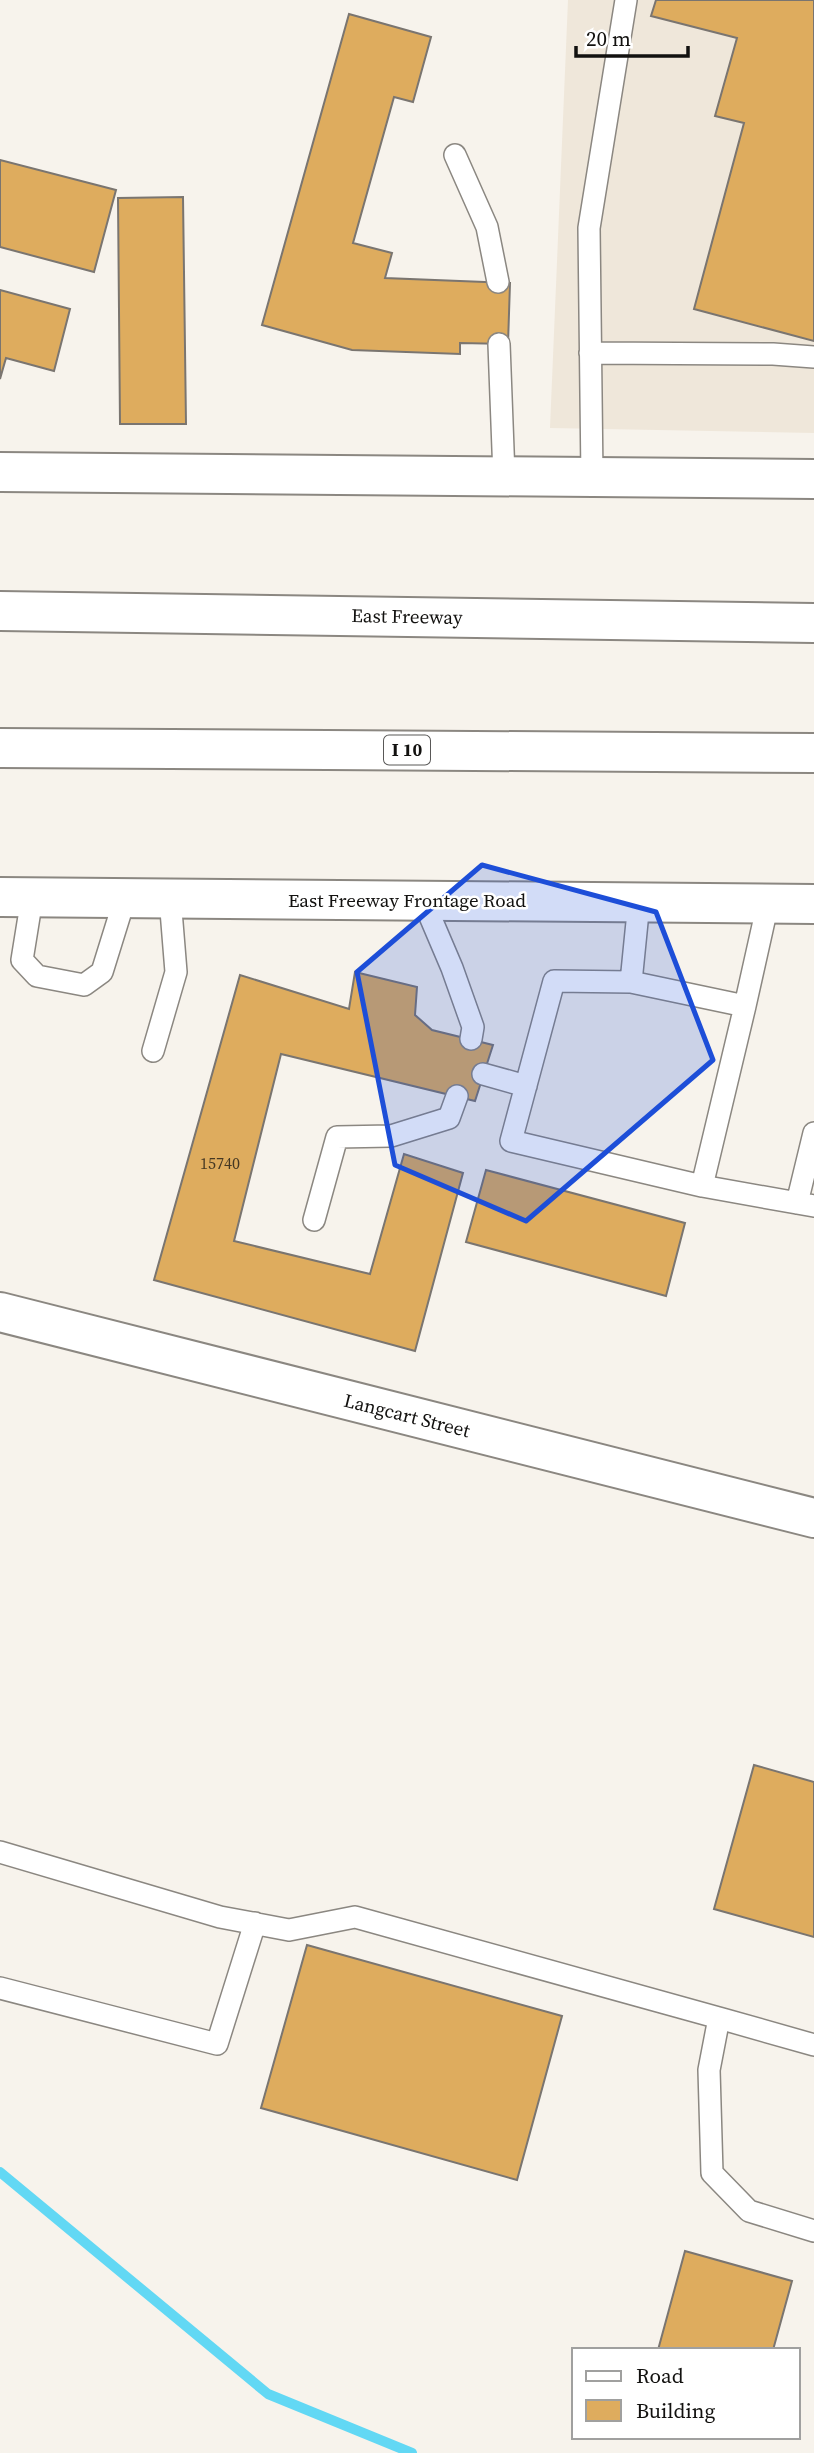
<svg xmlns="http://www.w3.org/2000/svg" width="814" height="2453" viewBox="0 0 814 2453" font-family="'Source Serif 4',serif">
<style>
.built{fill:#efe7da}
.lines{fill:none;stroke-linecap:round;stroke-linejoin:round}
.stream{stroke:#62d8f4;stroke-width:10}
.building{fill:#deac5e;stroke:#7a7570;stroke-width:2}
.lane-casing{stroke:#8b8781;stroke-width:24}
.street-casing{stroke:#8b8781;stroke-width:42}
.secondary-casing{stroke:#8b8781;stroke-width:42}
.highway-casing{stroke:#8b8781;stroke-width:42}
.lane{stroke:#fff;stroke-width:21}
.street{stroke:#fff;stroke-width:38}
.secondary{stroke:#fff;stroke-width:38}
.highway{stroke:#fff;stroke-width:38}
.marked{fill:#1d4ed8;fill-opacity:0.2;stroke:#1d4ed8;stroke-width:5;stroke-linejoin:round}
.labels{text-anchor:middle;stroke-width:5;stroke-linejoin:round;paint-order:stroke}
.number-label{font-size:16px;fill:#453823}
.shield{fill:#fff;stroke:#595857;stroke-width:2}
.shield-label{font-size:18px;font-weight:bold;fill:#12110f}
.street-label{font-size:19px;fill:#12110f;stroke:#fff}
</style>
<rect width="100%" height="100%" fill="#f7f3ec"/>
<path class="built" d="M568 0H814V433L550 428Z"/>
<g class="lines">
<path class="stream" d="M0 2172 268 2394 412 2453"/>
</g>
<path class="building" d="M656 0H814V341L694 309 744 123 715 116 737 38 651 16Z
M349 14 431 37 413 102 394 97 353 243 392 253 385 278 510 283 508 344 460 343V354L352 350 262 325Z
M0 160 116 190 94 272 0 247Z
M183 197 186 424H120L118 198Z
M0 290 70 309 54 371 6 358 0 379Z
M355 972 417 987 415 1015 432 1030 493 1045 475 1101 281 1054 234 1241 370 1274 404 1154 463 1173 415 1351 154 1280 240 975 349 1009Z
M486 1170 685 1223 666 1296 466 1242Z
M754 1765 814 1782V1937L714 1909Z
M307 1945 562 2016 517 2180 261 2108Z
M685 2251 792 2281 773 2350H658Z"/>
<g class="lines">
<g class="lane-casing">
<path id="lane" d="M455 155 487 227 498 282
M499 344 504 476
M590 353 773 354 814 357
M592 477 589 228 626 0
M32 898 22 960 37 976 84 985 102 972 125 898
M423 900 452 968 473 1027 471 1039
M639 902 631 982 554 981 511 1141 702 1186 814 1206
M631 982 745 1006 768 903
M153 1051 176 972 170 898
M483 1074 526 1086
M702 1186 745 1006
M797 1203 814 1133
M314 1220 337 1137 391 1136 449 1118 457 1096
M0 1852 220 1917 289 1930 355 1917 719 2018 709 2070 712 2173 749 2211 814 2231
M0 1988 217 2044 255 1923
M719 2018 814 2045"/>
</g>
<g class="street-casing">
<path id="street" d="M0 1312 814 1518"/>
</g>
<g class="secondary-casing">
<path id="secondary" d="M0 472 814 479
M0 897 814 904"/>
</g>
<g class="highway-casing">
<path id="highway" d="M0 611 814 623
M0 748 814 753"/>
</g>
<use href="#lane" class="lane"/>
<use href="#street" class="street"/>
<use href="#secondary" class="secondary"/>
<use href="#highway" class="highway"/>
</g>
<path class="marked" d="M482 865 656 912 713 1060 526 1221 395 1165 357 972Z"/>
<g class="labels">
<g class="number-label">
<text x="220" y="1169">15740</text>
</g>
<rect class="shield" x="384" y="735.5" width="46" height="29" rx="5"/>
<g class="shield-label">
<text x="407" y="756">I 10</text>
</g>
<g class="street-label">
<text transform="translate(407 616) rotate(1)" y="7">East Freeway</text>
<text x="407" y="907">East Freeway Frontage Road</text>
<text transform="translate(407 1415) rotate(14)" y="7">Langcart Street</text>
</g>
</g>
<rect x="572" y="2348" width="228" height="91" fill="#ffffff" stroke="#a0a09f" stroke-width="2"/>
<rect x="586" y="2371" width="35" height="10" fill="#ffffff" stroke="#a0a09f" stroke-width="2"/>
<text x="636" y="2383" font-size="21" fill="#12110f">Road</text>
<rect x="586" y="2400" width="35" height="21" fill="#deac5e" stroke="#a0a09f" stroke-width="2"/>
<text x="636" y="2418" font-size="21" fill="#12110f">Building</text>
<path d="M576 46v10h112v-10" fill="none" stroke="#12110f" stroke-width="3.5"/>
<text x="586" y="46" font-size="21" fill="#12110f" stroke="#ffffff" stroke-width="5" paint-order="stroke">20 m</text>
</svg>
